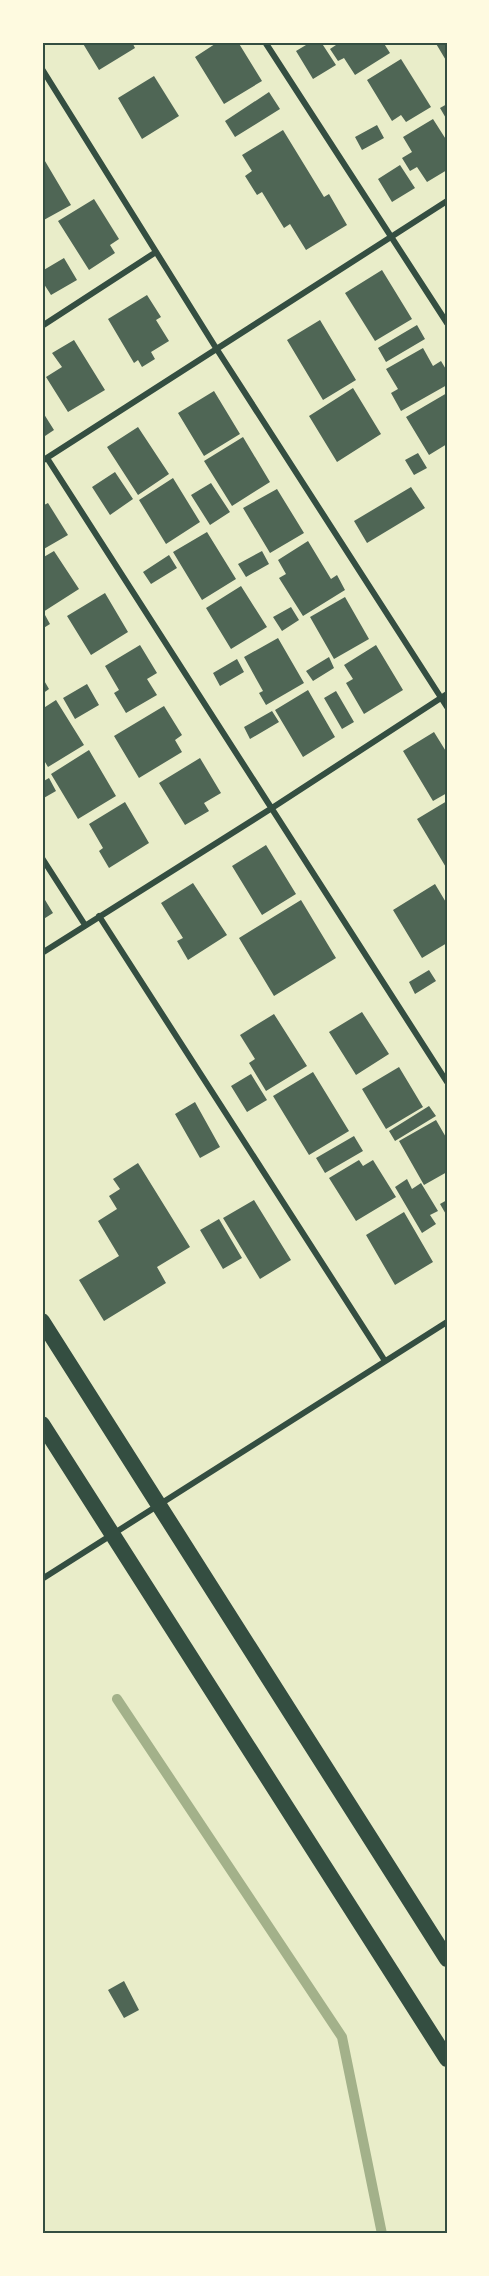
<svg xmlns="http://www.w3.org/2000/svg" width="489" height="2276" viewBox="0 0 489 2276" font-family="'DejaVu Sans',sans-serif">
<style>
.lines{fill:none;stroke-linecap:round;stroke-linejoin:round}
.stream{stroke:#a3b18a;stroke-width:10}
.building{fill:#4f6655}
.minor{stroke:#344e41;stroke-width:6}
.trunk{stroke:#344e41;stroke-width:16}
.neatline{fill:none;stroke:#344e41;stroke-width:2}
</style>
<rect width="100%" height="100%" fill="#e9edc9"/>
<g class="lines">
<path class="stream" d="M117 1699 342 2037 382 2234"/>
</g>
<path class="building" d="M82 42H132L135 48 99 70Z
M218 42H238L262 81 224 104 195 57Z
M311 42H321L336 65 313 79 296 51Z
M334 42H383L390 53 355 75 344 58 338 61 330 49 336 45Z
M435 42H447V62Z
M401 59 431 107 406 122 401 115 392 121 367 80Z
M154 76 179 116 142 139 118 98Z
M269 92 280 109 235 137 225 121Z
M447 104V120L440 108Z
M433 119 447 141V170L427 182 417 167 410 171 402 158 412 152 403 137Z
M377 125 384 138 362 150 355 137Z
M283 130 324 197 329 194 347 225 306 250 290 224 284 228 262 192 257 195 245 176 252 171 242 155Z
M42 156 71 205 42 221Z
M400 165 415 188 392 202 378 179Z
M94 199 119 239 110 245 115 253 89 270 58 221Z
M64 258 77 280 51 295 42 281V271Z
M382 270 412 319 375 341 345 293Z
M147 295 161 317 156 320 169 341 151 352 155 359 142 367 138 360 134 363 108 319Z
M320 320 356 380 323 400 287 340Z
M417 325 425 339 386 362 378 348Z
M74 340 105 390 68 412 46 377 62 367 52 353Z
M423 348 433 366 441 361 447 371V385L401 411 391 393 398 389 386 369Z
M353 388 381 434 337 462 309 416Z
M214 391 240 434 204 456 178 413Z
M447 393V444L429 455 406 417Z
M42 411 54 430 42 438Z
M138 427 169 474 138 495 107 447Z
M243 437 270 482 232 506 204 461Z
M418 453 427 468 414 475 405 460Z
M115 472 133 499 110 515 92 487Z
M173 478 200 522 166 544 139 500Z
M211 483 230 512 210 525 191 495Z
M411 487 425 508 367 543 354 521Z
M277 489 304 533 270 553 243 508Z
M48 503 68 535 42 550V506Z
M207 532 236 579 202 600 173 552Z
M308 541 331 579 337 575 345 590 303 616 279 578 286 574 278 560Z
M54 551 79 589 43 612 42 558Z
M262 551 269 564 246 577 238 564Z
M169 555 177 568 151 584 143 572Z
M241 586 267 627 231 649 206 608Z
M105 593 128 632 91 655 67 616Z
M345 597 369 639 334 659 310 617Z
M291 607 299 620 282 631 273 617Z
M45 615 50 624 42 629V616Z
M278 638 304 683 266 705 259 693 263 691 244 657Z
M140 645 157 673 147 679 157 695 126 713 114 693 119 690 105 666Z
M376 645 403 690 364 714 346 683 353 679 344 665Z
M329 657 334 668 313 681 306 671Z
M237 659 244 672 220 686 213 673Z
M42 677 49 689 42 694Z
M87 684 99 705 75 719 63 698Z
M308 690 335 737 303 757 275 710Z
M336 691 354 722 342 729 324 698Z
M56 700 84 745 48 767 42 757V709Z
M164 706 182 735 175 740 182 752 139 778 114 736Z
M272 711 279 722 250 739 244 727Z
M434 732 447 753V793L433 801 403 751Z
M89 750 116 796 78 819 51 774Z
M200 758 221 793 204 803 209 811 185 825 159 783Z
M49 778 56 791 42 799V782Z
M447 801V869L417 819Z
M125 802 149 843 109 868 99 851 103 848 89 824Z
M266 845 296 894 262 915 232 866Z
M193 883 227 935 188 960 177 941 183 938 161 903Z
M435 884 447 904V943L422 958 393 910Z
M42 895 53 913 42 920Z
M301 900 336 958 274 996 239 938Z
M429 970 436 981 415 994 409 982Z
M362 1012 389 1054 356 1075 329 1032Z
M274 1014 307 1066 266 1091 249 1063 255 1059 240 1035Z
M399 1067 423 1107 386 1129 362 1089Z
M313 1072 349 1131 309 1155 273 1096Z
M251 1074 267 1100 247 1112 231 1086Z
M195 1102 220 1147 200 1158 175 1114Z
M429 1106 436 1116 395 1141 389 1131Z
M436 1120 447 1139V1172L424 1185 399 1141Z
M354 1136 363 1151 325 1173 316 1158Z
M359 1160 363 1166 373 1160 396 1197 356 1221 329 1178Z
M138 1163 190 1247 157 1267 166 1283 104 1321 79 1280 119 1256 98 1221 117 1209 109 1196 120 1189 113 1179Z
M407 1179 412 1189 421 1183 438 1211 430 1215 436 1224 422 1233 395 1187Z
M254 1200 291 1260 260 1279 223 1218Z
M447 1200V1216L440 1204Z
M404 1212 433 1262 395 1285 366 1235Z
M219 1219 242 1258 223 1269 200 1230Z
M124 1981 139 2010 124 2018 108 1990Z"/>
<g class="lines">
<path class="minor" d="M265 42 447 323
M42 69 216 348 447 707
M42 326 156 252
M47 458 447 1082
M42 461 447 201
M42 858 85 925
M99 916 385 1361
M42 953 272 808 447 694
M42 1579 447 1322"/>
<path class="trunk" d="M42 1321 447 1959
M42 1424 447 2059"/>
</g>
<rect width="489" height="2276" fill="none" stroke="#fefae0" stroke-width="87"/>
<rect x="44" y="44" width="402" height="2188" class="neatline"/>
</svg>
